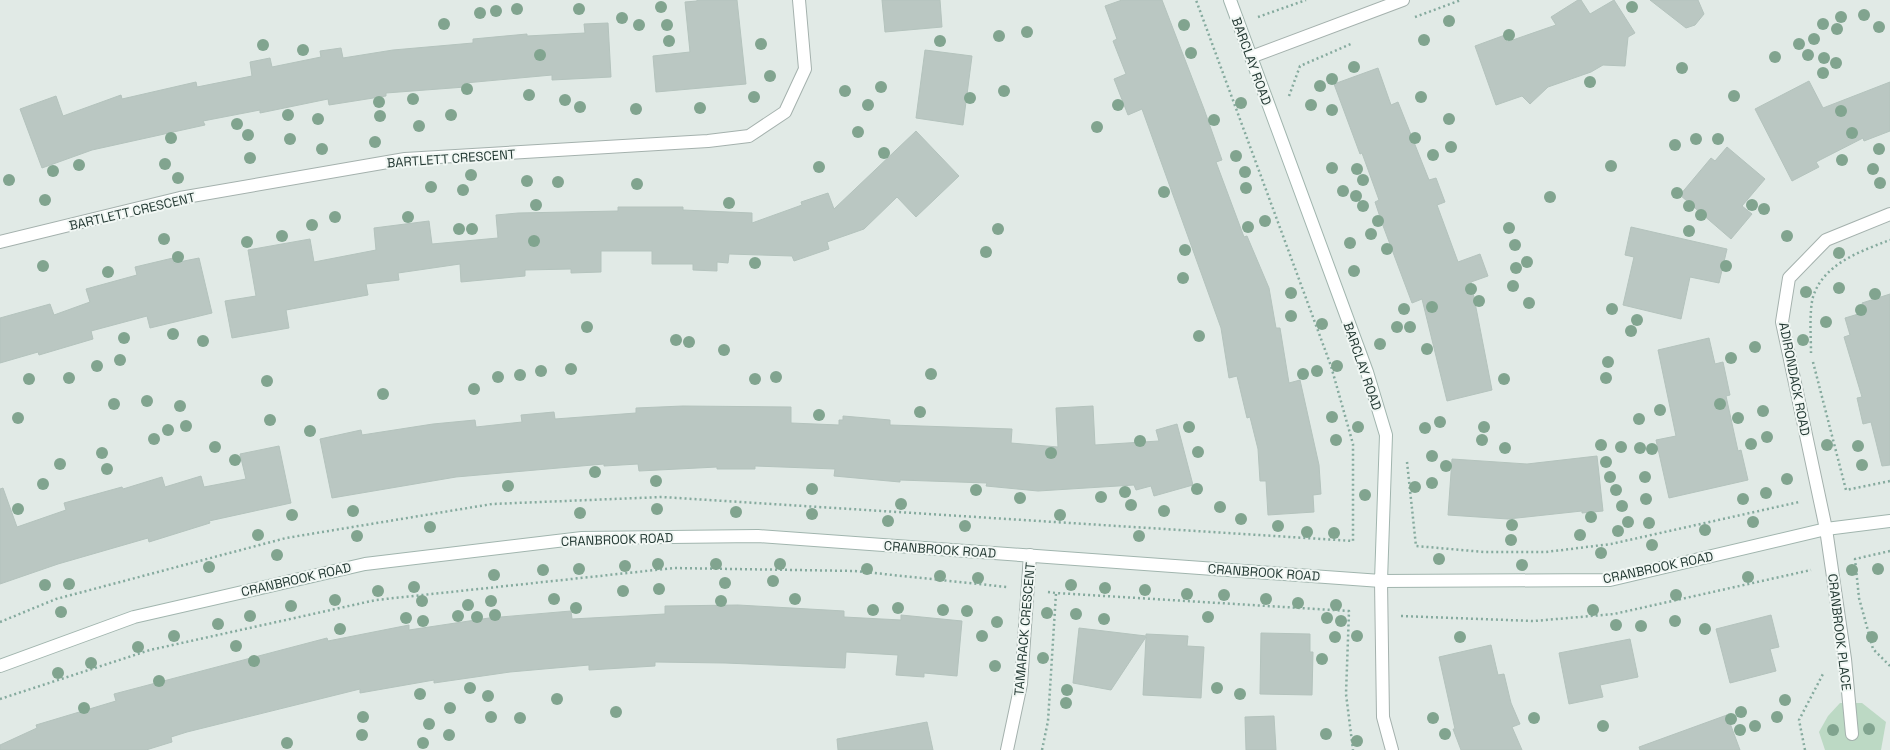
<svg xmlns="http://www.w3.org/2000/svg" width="1890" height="750" viewBox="0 0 1890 750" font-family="'Space Grotesk',sans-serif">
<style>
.green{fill:#bcd9c4}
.building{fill:#bac7c2;stroke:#b4c3bd}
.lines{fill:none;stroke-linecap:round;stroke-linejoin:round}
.street-casing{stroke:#a4b1ad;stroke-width:14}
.secondary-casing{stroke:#a1b5ae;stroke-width:14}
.path{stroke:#85aa9e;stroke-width:2.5;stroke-dasharray:2 3;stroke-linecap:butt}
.street{stroke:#fff;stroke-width:12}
.secondary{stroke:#fff;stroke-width:12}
.tree{fill:#81a48f}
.labels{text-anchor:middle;stroke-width:4;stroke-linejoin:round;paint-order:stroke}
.street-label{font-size:13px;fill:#233933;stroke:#f1f7f4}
</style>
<rect width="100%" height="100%" fill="#e1eae6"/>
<path class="green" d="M1840 703H1862L1886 722 1881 750H1825L1819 732 1828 716Z"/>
<path class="building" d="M697 0H737L746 84 656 92 653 56 690 52 685 2 697 1Z
M882 0H940L942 27 885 32Z
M1122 0H1162L1204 109 1222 160 1216 162 1244 237 1247 236 1269 288 1276 328H1280L1289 383 1300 380 1319 465 1321 494 1313 495 1314 512 1268 515 1266 481H1260L1258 449 1250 417 1247 418 1237 376 1229 378 1221 328 1142 109 1128 115 1114 79 1126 74 1113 41 1117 39 1105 6Z
M1578 0H1581L1590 14 1614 0 1635 33 1628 37 1625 66 1603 65 1591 72 1548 87 1530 104 1522 96 1496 105 1475 46 1505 35 1507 42 1556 25 1551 17Z
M1650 0H1698L1704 14 1695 25 1686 28Z
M608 23 611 77 552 80V75L465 83V87L386 93V96L329 105 328 99 260 113V110L203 121 205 125 92 150 42 168 20 109 56 96 63 116 121 95 122 99 196 82 197 87 252 76 250 62 270 58 272 67 321 57 320 51 341 48 343 58 393 50 473 43V39L527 34V36L585 33 584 24Z
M925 50 972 56 963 125 916 118Z
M1378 68 1391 105 1398 102 1429 180 1436 178 1445 202 1437 205 1458 262 1480 254 1488 276 1471 282 1492 390 1447 401 1422 299 1412 303 1382 223 1375 202 1379 200 1362 153 1360 154 1334 84Z
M1809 81 1823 108 1890 82V131L1864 141 1863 138 1816 162 1819 167 1792 181 1755 109Z
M916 131 959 176 916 217 897 197 864 229 827 242 829 249 794 261 792 256 729 254 728 263 717 262V271L693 270V264H652V251H601V272L571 273V269L525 270V276L461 282 460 264 398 273 399 280 366 284 368 295 286 310 289 328 232 338 225 301 256 296 248 250 310 239 314 262 376 250 374 228 429 221 432 244 498 238 496 215 518 213 618 211V207H683V210L752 213V223L802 205 801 202 828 193 834 209Z
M1727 147 1765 179 1742 206 1752 214 1731 239 1680 195 1711 158 1715 161Z
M1631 227 1727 249 1719 283 1690 277 1681 319 1623 305 1634 257 1625 255Z
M173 258 174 263 199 258 212 313 150 328 147 316 91 331 93 339 39 355 38 352 0 363V318L50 304 54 315 90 302 86 289 137 275 135 267Z
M1890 294V465L1882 466 1871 422 1863 424 1857 398 1862 397 1844 337 1850 335 1845 318 1865 312 1862 303Z
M1709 338 1715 364 1723 362 1730 395 1726 396 1738 451 1741 450 1748 480 1669 498 1656 440 1676 436 1658 350Z
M683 406 791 407V423L839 425V420H843V416L890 420V425L1012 429 1011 443 1058 447 1056 408 1093 406 1095 445 1159 441 1156 430 1177 424 1193 485 1154 496 1151 486 1136 490 1134 485 1038 491 986 486 987 483 900 480V482L834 476 835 469 755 466V469H717V467L639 471 638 464 604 466V464L456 477 332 498 320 439 361 430 362 435 433 424 475 420 476 427 522 422 521 415 554 412 555 419 636 413V408Z
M279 446 291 503 209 521 210 523 149 542 148 538 58 564 0 584V489L3 488 17 527 66 510 64 503 122 487 123 489 162 477 165 487 201 476 204 487 246 479 240 454Z
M1597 456 1603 511 1582 513V511L1508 519 1448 515 1452 459 1527 464Z
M738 605 844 611V617L901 620V615L962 621 957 676 924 673V677L896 675 898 655 846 652 845 668 725 663 655 662V666L589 670V665L510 672 434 683V680L360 693V689L187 732 171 737 172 742 146 750H0V745L37 728 36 725 116 701 114 694 327 638 328 641 409 625V630L489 618 571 611 572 619 665 614V606Z
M1771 615 1779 647 1770 649 1776 671 1730 683 1716 629Z
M1079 628 1146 636V634L1188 636 1187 646 1204 647 1201 698 1143 695 1146 637 1111 690 1073 683Z
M1261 633 1310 634V652H1313L1312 695 1260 694Z
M1630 639 1638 677 1600 685 1603 697 1569 704 1559 653Z
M1491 645 1498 675 1504 674 1511 703 1520 724 1512 727 1522 750H1461L1453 729H1455L1439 657Z
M1727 715 1740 750H1640L1639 747Z
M1274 716 1276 750H1246L1245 717Z
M927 722 933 750H838L837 739Z"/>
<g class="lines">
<g class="street-casing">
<path id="street" d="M1251 57 1403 0
M0 242 180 198 405 159 708 141 749 136 785 112 805 69 799 0
M1381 581 1383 717 1392 750
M1852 734 1845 659 1826 529 1782 322 1789 278 1826 240 1890 214
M1007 750 1021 684 1030 555"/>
</g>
<g class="secondary-casing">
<path id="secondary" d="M1230 0 1367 372 1386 435 1381 581
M0 666 134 617 365 564 582 538 758 536 1381 581 1610 580 1826 529 1890 521"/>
</g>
<path class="path" d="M1258 17 1306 0
M1415 17 1461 0
M1289 96 1300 66 1353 43
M1811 353C1811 337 1809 312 1813 297 1823 264 1861 251 1890 240
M1813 362 1846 490 1890 481
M1407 462 1416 546 1484 552H1546L1611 544 1799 502
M1890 551 1855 559 1859 598 1873 649 1890 666
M1048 592 1056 593
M1401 616 1534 621 1614 614 1811 570
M0 622 56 599 286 538 492 504 662 497 1353 541V444L1331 366 1196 0
M0 699 150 650 376 600 674 568 855 571 1007 587
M1042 750 1048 721 1056 593 1349 611 1346 694 1353 750
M1805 750 1799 720 1824 672"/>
<use href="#street" class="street"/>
<use href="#secondary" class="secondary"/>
</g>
<g class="tree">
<circle cx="661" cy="7" r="6"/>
<circle cx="1632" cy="7" r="6"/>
<circle cx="517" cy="9" r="6"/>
<circle cx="579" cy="9" r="6"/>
<circle cx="496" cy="11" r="6"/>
<circle cx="480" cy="13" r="6"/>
<circle cx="1864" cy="15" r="6"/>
<circle cx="1841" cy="17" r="6"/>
<circle cx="622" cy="18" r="6"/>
<circle cx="1449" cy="21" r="6"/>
<circle cx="444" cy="24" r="6"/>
<circle cx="1823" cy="24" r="6"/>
<circle cx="639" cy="25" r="6"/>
<circle cx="667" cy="25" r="6"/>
<circle cx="1184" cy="25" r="6"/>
<circle cx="1879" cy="27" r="6"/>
<circle cx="1837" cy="29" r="6"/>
<circle cx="1027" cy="32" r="6"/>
<circle cx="1509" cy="35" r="6"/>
<circle cx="999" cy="36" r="6"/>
<circle cx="1814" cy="39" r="6"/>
<circle cx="1424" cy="40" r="6"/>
<circle cx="669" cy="41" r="6"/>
<circle cx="940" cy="41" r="6"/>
<circle cx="761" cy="44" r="6"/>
<circle cx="1799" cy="44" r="6"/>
<circle cx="263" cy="45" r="6"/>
<circle cx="303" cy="50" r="6"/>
<circle cx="1191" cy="53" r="6"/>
<circle cx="540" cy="55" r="6"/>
<circle cx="1808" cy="55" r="6"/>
<circle cx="1775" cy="57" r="6"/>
<circle cx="1824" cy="58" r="6"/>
<circle cx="1836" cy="63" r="6"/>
<circle cx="1354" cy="67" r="6"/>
<circle cx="1682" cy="68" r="6"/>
<circle cx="1823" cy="73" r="6"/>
<circle cx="770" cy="76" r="6"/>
<circle cx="1332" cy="79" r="6"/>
<circle cx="1590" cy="82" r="6"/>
<circle cx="1320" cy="86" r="6"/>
<circle cx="881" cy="87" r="6"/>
<circle cx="467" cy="89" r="6"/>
<circle cx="845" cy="91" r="6"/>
<circle cx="1004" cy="91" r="6"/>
<circle cx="529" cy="95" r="6"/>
<circle cx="1734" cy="96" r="6"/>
<circle cx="754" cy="97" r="6"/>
<circle cx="1421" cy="97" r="6"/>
<circle cx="970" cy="98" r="6"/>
<circle cx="413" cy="99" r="6"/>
<circle cx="565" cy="100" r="6"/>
<circle cx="379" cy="102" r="6"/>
<circle cx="1241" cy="103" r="6"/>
<circle cx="868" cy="105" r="6"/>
<circle cx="1118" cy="105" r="6"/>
<circle cx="1311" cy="105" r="6"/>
<circle cx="580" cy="107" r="6"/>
<circle cx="700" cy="108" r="6"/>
<circle cx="636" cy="109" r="6"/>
<circle cx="1332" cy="110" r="6"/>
<circle cx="1841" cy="111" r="6"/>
<circle cx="288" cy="115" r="6"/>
<circle cx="451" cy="115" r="6"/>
<circle cx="380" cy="116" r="6"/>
<circle cx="318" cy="119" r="6"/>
<circle cx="1449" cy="119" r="6"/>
<circle cx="1214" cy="120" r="6"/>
<circle cx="237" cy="124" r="6"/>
<circle cx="419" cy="126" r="6"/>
<circle cx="1097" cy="127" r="6"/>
<circle cx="858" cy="132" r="6"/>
<circle cx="1852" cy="133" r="6"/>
<circle cx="248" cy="135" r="6"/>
<circle cx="171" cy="138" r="6"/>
<circle cx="1415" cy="138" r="6"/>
<circle cx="290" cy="139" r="6"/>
<circle cx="1696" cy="139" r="6"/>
<circle cx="1718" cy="139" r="6"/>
<circle cx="375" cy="142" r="6"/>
<circle cx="1675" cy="145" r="6"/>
<circle cx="1451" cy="147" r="6"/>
<circle cx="322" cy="149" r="6"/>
<circle cx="1879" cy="149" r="6"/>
<circle cx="884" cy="153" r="6"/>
<circle cx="1433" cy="155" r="6"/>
<circle cx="1236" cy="156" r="6"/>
<circle cx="250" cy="158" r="6"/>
<circle cx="1842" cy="160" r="6"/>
<circle cx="165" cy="164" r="6"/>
<circle cx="79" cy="165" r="6"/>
<circle cx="1611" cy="166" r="6"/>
<circle cx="819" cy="167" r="6"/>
<circle cx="1332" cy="168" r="6"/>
<circle cx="1357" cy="169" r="6"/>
<circle cx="1873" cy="169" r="6"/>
<circle cx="53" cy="171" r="6"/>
<circle cx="1245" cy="172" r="6"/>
<circle cx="471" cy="175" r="6"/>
<circle cx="178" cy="178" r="6"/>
<circle cx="9" cy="180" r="6"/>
<circle cx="1363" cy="180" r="6"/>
<circle cx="527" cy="181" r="6"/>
<circle cx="558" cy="182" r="6"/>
<circle cx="1880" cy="183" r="6"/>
<circle cx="637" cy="184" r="6"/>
<circle cx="431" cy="187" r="6"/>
<circle cx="1246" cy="188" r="6"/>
<circle cx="463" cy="190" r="6"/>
<circle cx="1343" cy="191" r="6"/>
<circle cx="1164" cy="192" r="6"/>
<circle cx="1677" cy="193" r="6"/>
<circle cx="1356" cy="196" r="6"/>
<circle cx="1550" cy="197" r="6"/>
<circle cx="45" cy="200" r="6"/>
<circle cx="729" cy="203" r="6"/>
<circle cx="536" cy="205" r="6"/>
<circle cx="1752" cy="205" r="6"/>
<circle cx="1363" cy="206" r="6"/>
<circle cx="1689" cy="206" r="6"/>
<circle cx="1764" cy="209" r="6"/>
<circle cx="1701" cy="215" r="6"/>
<circle cx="335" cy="217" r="6"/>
<circle cx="408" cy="217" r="6"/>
<circle cx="1265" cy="221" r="6"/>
<circle cx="1378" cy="221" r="6"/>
<circle cx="312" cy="225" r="6"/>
<circle cx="1248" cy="227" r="6"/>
<circle cx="1509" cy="228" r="6"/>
<circle cx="459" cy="229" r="6"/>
<circle cx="472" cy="229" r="6"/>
<circle cx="998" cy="229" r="6"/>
<circle cx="1689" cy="231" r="6"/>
<circle cx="1371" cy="234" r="6"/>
<circle cx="282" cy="236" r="6"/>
<circle cx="1787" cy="236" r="6"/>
<circle cx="164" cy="239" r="6"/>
<circle cx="534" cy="241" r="6"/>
<circle cx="247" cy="242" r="6"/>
<circle cx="1350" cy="243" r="6"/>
<circle cx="1515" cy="245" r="6"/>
<circle cx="1387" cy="249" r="6"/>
<circle cx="1185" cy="250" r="6"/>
<circle cx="986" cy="252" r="6"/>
<circle cx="1839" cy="253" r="6"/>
<circle cx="178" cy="257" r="6"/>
<circle cx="1527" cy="262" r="6"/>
<circle cx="755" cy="263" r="6"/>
<circle cx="43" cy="266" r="6"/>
<circle cx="1726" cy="266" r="6"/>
<circle cx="1516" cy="268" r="6"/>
<circle cx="1354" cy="271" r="6"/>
<circle cx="108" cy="272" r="6"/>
<circle cx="1183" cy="278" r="6"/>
<circle cx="1513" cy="286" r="6"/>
<circle cx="1839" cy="288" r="6"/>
<circle cx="1471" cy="289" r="6"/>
<circle cx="1806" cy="292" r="6"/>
<circle cx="1291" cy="293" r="6"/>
<circle cx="1875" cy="294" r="6"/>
<circle cx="1479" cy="301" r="6"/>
<circle cx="1529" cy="303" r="6"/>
<circle cx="1432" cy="307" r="6"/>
<circle cx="1404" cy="309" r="6"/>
<circle cx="1612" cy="309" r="6"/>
<circle cx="1861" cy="310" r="6"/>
<circle cx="1291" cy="316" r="6"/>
<circle cx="1637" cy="320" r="6"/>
<circle cx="1826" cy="322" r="6"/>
<circle cx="1322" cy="324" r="6"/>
<circle cx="587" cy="327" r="6"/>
<circle cx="1397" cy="327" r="6"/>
<circle cx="1410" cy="327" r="6"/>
<circle cx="1631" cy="331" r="6"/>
<circle cx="173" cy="334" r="6"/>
<circle cx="1199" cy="336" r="6"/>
<circle cx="124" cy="338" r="6"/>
<circle cx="676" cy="340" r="6"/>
<circle cx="1803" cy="340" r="6"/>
<circle cx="203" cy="341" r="6"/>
<circle cx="689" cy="342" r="6"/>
<circle cx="1380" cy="344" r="6"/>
<circle cx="1755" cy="347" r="6"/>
<circle cx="1427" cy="349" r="6"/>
<circle cx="724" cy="350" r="6"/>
<circle cx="1731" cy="358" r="6"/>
<circle cx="120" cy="360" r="6"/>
<circle cx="1608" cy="362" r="6"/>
<circle cx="97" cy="366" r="6"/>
<circle cx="1337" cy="366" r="6"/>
<circle cx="571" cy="369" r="6"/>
<circle cx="541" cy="371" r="6"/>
<circle cx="1317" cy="371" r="6"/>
<circle cx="931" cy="374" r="6"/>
<circle cx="1303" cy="374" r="6"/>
<circle cx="520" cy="375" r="6"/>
<circle cx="498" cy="377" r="6"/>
<circle cx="776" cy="377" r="6"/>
<circle cx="69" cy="378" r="6"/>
<circle cx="1606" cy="378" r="6"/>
<circle cx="29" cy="379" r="6"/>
<circle cx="755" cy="379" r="6"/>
<circle cx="1504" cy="379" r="6"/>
<circle cx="267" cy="381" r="6"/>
<circle cx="474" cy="389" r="6"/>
<circle cx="383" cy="394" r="6"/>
<circle cx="147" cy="401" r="6"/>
<circle cx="114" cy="404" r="6"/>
<circle cx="1720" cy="404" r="6"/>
<circle cx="180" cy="406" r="6"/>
<circle cx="1660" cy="410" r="6"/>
<circle cx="1763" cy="411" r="6"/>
<circle cx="920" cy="412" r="6"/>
<circle cx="819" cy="415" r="6"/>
<circle cx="1332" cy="417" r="6"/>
<circle cx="18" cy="418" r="6"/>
<circle cx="1738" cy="418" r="6"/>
<circle cx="1639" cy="419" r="6"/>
<circle cx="270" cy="420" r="6"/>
<circle cx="1440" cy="422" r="6"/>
<circle cx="186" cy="426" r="6"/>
<circle cx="1189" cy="427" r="6"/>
<circle cx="1358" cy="427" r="6"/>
<circle cx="1484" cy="427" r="6"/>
<circle cx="1425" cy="428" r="6"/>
<circle cx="168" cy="430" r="6"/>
<circle cx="310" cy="431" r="6"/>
<circle cx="1767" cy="437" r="6"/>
<circle cx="154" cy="439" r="6"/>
<circle cx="1336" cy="440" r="6"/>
<circle cx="1482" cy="440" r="6"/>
<circle cx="1140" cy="441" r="6"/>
<circle cx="1751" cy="444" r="6"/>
<circle cx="1601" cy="445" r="6"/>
<circle cx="1827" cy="445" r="6"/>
<circle cx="1858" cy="446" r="6"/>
<circle cx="215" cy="447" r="6"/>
<circle cx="1621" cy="447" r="6"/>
<circle cx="1505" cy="448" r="6"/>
<circle cx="1640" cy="448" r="6"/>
<circle cx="1652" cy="449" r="6"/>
<circle cx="1198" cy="452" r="6"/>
<circle cx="102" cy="453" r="6"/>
<circle cx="1051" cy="453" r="6"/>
<circle cx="1432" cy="456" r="6"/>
<circle cx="235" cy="460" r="6"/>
<circle cx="1606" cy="462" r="6"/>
<circle cx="60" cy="464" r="6"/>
<circle cx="1862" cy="465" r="6"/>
<circle cx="1446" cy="466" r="6"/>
<circle cx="107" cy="469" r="6"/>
<circle cx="595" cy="472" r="6"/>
<circle cx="1610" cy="477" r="6"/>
<circle cx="1645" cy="477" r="6"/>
<circle cx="1787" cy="479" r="6"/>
<circle cx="656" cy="481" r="6"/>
<circle cx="1432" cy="483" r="6"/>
<circle cx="43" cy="484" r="6"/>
<circle cx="508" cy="486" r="6"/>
<circle cx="1415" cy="487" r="6"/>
<circle cx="812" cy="489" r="6"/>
<circle cx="1197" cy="489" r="6"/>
<circle cx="976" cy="490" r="6"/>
<circle cx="1616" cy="490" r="6"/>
<circle cx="1125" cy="492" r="6"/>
<circle cx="1766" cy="493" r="6"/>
<circle cx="1365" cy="495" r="6"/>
<circle cx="1101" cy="497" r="6"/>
<circle cx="1020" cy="498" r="6"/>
<circle cx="1646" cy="499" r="6"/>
<circle cx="1743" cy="499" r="6"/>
<circle cx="901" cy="504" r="6"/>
<circle cx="1131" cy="505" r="6"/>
<circle cx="1622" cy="506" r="6"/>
<circle cx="1220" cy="507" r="6"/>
<circle cx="18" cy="509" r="6"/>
<circle cx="657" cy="509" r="6"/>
<circle cx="353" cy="511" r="6"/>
<circle cx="1164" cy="511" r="6"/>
<circle cx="736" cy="512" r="6"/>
<circle cx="580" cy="513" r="6"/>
<circle cx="812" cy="514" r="6"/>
<circle cx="292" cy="515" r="6"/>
<circle cx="1060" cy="515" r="6"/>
<circle cx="1591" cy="517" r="6"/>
<circle cx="1241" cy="519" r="6"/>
<circle cx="888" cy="521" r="6"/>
<circle cx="1628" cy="522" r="6"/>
<circle cx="1753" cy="522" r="6"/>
<circle cx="1649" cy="523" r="6"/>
<circle cx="1512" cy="525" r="6"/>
<circle cx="965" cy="526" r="6"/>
<circle cx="1278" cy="526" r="6"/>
<circle cx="430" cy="527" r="6"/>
<circle cx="1705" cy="530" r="6"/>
<circle cx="1618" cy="531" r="6"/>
<circle cx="1307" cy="532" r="6"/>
<circle cx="1334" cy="533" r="6"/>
<circle cx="258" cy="535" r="6"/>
<circle cx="1580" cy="535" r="6"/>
<circle cx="357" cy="536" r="6"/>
<circle cx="1139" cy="536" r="6"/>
<circle cx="1511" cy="540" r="6"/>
<circle cx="1652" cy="545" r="6"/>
<circle cx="1601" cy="553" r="6"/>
<circle cx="277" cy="555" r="6"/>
<circle cx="1439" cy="559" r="6"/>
<circle cx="658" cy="564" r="6"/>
<circle cx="716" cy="564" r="6"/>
<circle cx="780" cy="564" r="6"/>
<circle cx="1522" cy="565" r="6"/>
<circle cx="625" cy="566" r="6"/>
<circle cx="209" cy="567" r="6"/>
<circle cx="579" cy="569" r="6"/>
<circle cx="867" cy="569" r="6"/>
<circle cx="1878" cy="569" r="6"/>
<circle cx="543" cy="570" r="6"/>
<circle cx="1852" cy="570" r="6"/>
<circle cx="494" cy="575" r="6"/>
<circle cx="940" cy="576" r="6"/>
<circle cx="1748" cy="577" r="6"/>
<circle cx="978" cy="578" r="6"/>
<circle cx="773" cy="581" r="6"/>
<circle cx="725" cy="583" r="6"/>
<circle cx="69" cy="584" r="6"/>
<circle cx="45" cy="585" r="6"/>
<circle cx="1071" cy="585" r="6"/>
<circle cx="414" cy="587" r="6"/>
<circle cx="1105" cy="588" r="6"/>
<circle cx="659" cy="589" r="6"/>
<circle cx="1145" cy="590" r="6"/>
<circle cx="378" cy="591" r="6"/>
<circle cx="623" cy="591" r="6"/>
<circle cx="1187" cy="594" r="6"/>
<circle cx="1224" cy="595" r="6"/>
<circle cx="1676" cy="595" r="6"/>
<circle cx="554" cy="599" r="6"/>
<circle cx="795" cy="599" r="6"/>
<circle cx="1266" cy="599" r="6"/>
<circle cx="335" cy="600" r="6"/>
<circle cx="422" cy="601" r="6"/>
<circle cx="491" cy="601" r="6"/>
<circle cx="721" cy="601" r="6"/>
<circle cx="1298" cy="603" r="6"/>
<circle cx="468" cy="605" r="6"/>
<circle cx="1336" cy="605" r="6"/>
<circle cx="291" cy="606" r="6"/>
<circle cx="576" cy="608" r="6"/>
<circle cx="898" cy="608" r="6"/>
<circle cx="873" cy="610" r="6"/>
<circle cx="943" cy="610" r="6"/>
<circle cx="1593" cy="610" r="6"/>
<circle cx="967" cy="611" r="6"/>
<circle cx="61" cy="612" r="6"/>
<circle cx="1047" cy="613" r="6"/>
<circle cx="1076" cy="614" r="6"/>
<circle cx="495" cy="615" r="6"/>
<circle cx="250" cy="616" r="6"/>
<circle cx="458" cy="616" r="6"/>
<circle cx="477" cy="617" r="6"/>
<circle cx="1208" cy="617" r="6"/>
<circle cx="406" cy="618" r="6"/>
<circle cx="1327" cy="618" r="6"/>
<circle cx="1104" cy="619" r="6"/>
<circle cx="423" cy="621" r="6"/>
<circle cx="1341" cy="621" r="6"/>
<circle cx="1675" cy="621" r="6"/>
<circle cx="997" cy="622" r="6"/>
<circle cx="218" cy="624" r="6"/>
<circle cx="1616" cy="625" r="6"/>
<circle cx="1641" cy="626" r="6"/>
<circle cx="340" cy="629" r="6"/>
<circle cx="1705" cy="629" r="6"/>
<circle cx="174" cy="636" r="6"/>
<circle cx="982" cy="636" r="6"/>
<circle cx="1357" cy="636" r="6"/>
<circle cx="1335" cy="637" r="6"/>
<circle cx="1460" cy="637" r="6"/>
<circle cx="1872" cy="637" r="6"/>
<circle cx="236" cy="646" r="6"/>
<circle cx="138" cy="647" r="6"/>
<circle cx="1043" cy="658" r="6"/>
<circle cx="1322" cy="659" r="6"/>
<circle cx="254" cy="661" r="6"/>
<circle cx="91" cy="663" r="6"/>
<circle cx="995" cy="666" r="6"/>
<circle cx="58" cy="673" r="6"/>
<circle cx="159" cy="681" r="6"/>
<circle cx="470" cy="688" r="6"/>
<circle cx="1217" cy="688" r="6"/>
<circle cx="1067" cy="690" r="6"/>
<circle cx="420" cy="694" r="6"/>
<circle cx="1240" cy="694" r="6"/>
<circle cx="488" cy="696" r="6"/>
<circle cx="557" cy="699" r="6"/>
<circle cx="1785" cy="700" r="6"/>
<circle cx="1066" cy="703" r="6"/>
<circle cx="84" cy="708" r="6"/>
<circle cx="450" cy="708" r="6"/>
<circle cx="616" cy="712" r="6"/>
<circle cx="1741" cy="712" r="6"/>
<circle cx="363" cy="717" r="6"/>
<circle cx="491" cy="717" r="6"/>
<circle cx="1777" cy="717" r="6"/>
<circle cx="520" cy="718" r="6"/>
<circle cx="1433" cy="718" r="6"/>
<circle cx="1534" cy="718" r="6"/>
<circle cx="1731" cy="719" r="6"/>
<circle cx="429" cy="724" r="6"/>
<circle cx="1603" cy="726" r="6"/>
<circle cx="1755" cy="726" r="6"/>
<circle cx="1869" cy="729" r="6"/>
<circle cx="1740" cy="730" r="6"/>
<circle cx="1833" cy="730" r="6"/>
<circle cx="1326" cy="734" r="6"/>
<circle cx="1445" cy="734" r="6"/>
<circle cx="362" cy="735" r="6"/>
<circle cx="449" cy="735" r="6"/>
<circle cx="1357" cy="741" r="6"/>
<circle cx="287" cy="743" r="6"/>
<circle cx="423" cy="743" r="6"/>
</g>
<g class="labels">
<g class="street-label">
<text transform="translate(1252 61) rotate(70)" y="5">BARCLAY ROAD</text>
<text transform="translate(451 158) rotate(-4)" y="5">BARTLETT CRESCENT</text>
<text transform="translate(132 211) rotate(-13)" y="5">BARTLETT CRESCENT</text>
<text transform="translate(1363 366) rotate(71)" y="5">BARCLAY ROAD</text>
<text transform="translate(1795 379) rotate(79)" y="5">ADIRONDACK ROAD</text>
<text transform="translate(617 539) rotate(-2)" y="5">CRANBROOK ROAD</text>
<text transform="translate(940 549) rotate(4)" y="5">CRANBROOK ROAD</text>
<text transform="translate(1658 567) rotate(-12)" y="5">CRANBROOK ROAD</text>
<text transform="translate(1264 572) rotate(4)" y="5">CRANBROOK ROAD</text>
<text transform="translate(296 579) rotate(-13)" y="5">CRANBROOK ROAD</text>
<text transform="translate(1024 629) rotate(-85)" y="5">TAMARACK CRESCENT</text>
<text transform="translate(1840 632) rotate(83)" y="5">CRANBROOK PLACE</text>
</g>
</g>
</svg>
